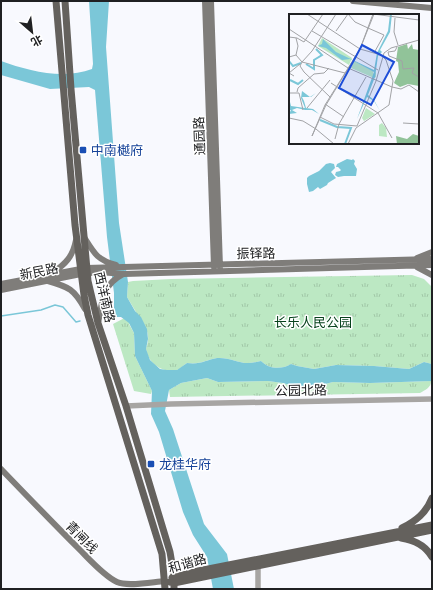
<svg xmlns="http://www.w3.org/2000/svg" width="433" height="590" viewBox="0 0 433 590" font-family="'IBM Plex Sans','Noto Sans SC',sans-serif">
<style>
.park{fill:url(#park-tufts)}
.water{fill:#7bc7d8}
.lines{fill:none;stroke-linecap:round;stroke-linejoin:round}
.stream{stroke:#7bc7d8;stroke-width:1.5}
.tertiary{stroke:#a7a5a3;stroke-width:5.5}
.secondary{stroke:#7f7d7a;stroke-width:6}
.primary{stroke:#64615d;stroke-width:7}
.transit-dot{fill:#1a4fb4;stroke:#fff;stroke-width:1.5}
.labels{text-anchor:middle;stroke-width:3;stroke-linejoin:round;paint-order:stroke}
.street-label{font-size:13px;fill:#202123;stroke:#fff}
.transit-label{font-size:13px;fill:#164399;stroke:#fff;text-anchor:start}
.park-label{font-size:13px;fill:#07421c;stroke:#fff}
.inset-river{fill:none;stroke:#7bc7d8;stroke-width:2}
.inset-road{fill:none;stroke:#a2a3a6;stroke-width:1}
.view{fill:#1d4ed8;fill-opacity:0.15;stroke:#1d4ed8;stroke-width:2}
.inset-edge{fill:none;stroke:#202123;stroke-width:2}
</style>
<defs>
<pattern id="park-tufts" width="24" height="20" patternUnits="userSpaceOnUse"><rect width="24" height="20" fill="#bce8c3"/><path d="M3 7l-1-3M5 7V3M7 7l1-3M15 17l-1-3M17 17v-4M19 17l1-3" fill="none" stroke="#a1c7a7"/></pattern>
</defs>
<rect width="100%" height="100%" fill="#f8f9fe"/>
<path class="park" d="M412 275 424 279 432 287V364L424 362 409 369 374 366 336 365 314 369 297 366 291 364C281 370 269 369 261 361 257 362 252 363 248 363 238 363 228 357 217 358 206 360 199 365 187 363 184 365 180 369 177 370 163 374 148 363 146 349 146 347 148 343 148 340 149 332 144 324 140 317L129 324 134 333 135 356 152 391 151 394 134 391 113 324 136 312 127 297 128 282 133 281 171 279Z
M207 378 218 382 268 381 283 383 300 388 317 386 333 382 370 383 431 381C431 388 425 390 420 393L170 397 169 390 181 383Z"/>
<path class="water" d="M89 1H109L106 47 119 223 128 282 127 297 135 311 141 317 147 329 148 339 146 349 150 360 160 369 167 370H177L187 363C200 365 206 360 217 358 228 357 238 363 248 363 252 363 257 362 261 361 269 369 281 370 291 364L297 366 314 369 336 365 374 366 409 369 424 362 432 364V381L370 383 333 382 317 386 300 388 283 383 268 381 218 382 207 378 181 383 169 390 165 411 173 429 204 524 227 554 234 589H213L207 557 193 535 183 512 159 432 151 414 152 391 135 356 134 333 129 323 121 317H114V293L107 237 95 90 89 87 50 89 1 75V61C29 71 63 80 92 69L93 64Z
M347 159 352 160 353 159 355 161 354 164 357 169 356 176H344L338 177 335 175 336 172 340 171 341 170 338 167H336L337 164Z
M330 163 334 164 335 168 331 172 336 178 328 183 327 185 320 189 318 187 313 191 309 192 307 184V178L309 176 319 171 326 164Z"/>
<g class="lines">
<path class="stream" d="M1 316 41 310 55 305 63 307 76 322 80 321"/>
<path class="tertiary" d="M126 406 171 404 432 399
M258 565V589"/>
<path class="secondary" d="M205 1 214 267
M211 1 220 267
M353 1 432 8
M84 237C94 253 97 260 116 265
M417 258 432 252
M417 267 432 275
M52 273C66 264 73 256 76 240
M48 281C69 287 74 289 85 309
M1 284 86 268 432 259
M1 290 81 274 99 272 124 274 432 265
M98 323C103 301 101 286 123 274
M1 469C27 496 53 523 80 550 90 560 104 576 117 582 128 587 152 582 165 581"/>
<path class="primary" d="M56 1 75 225 84 295 88 315 162 554 165 589
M65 1 71 89 88 281 98 323 126 406 170 552 174 576V589
M402 528C416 521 426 513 432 498
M401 538C415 540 425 545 432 557
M172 578 198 571 432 525
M170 582 174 583 432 530"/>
</g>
<g class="transit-dot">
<rect x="79" y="146" width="8" height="8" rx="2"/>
<rect x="147" y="460" width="8" height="8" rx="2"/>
</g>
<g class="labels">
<g class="street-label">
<text transform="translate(199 136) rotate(-92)" y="5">通园路</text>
<text transform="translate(256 253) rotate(-1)" y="5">振铎路</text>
<text transform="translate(39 271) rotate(-11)" y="5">新民路</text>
<text transform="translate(105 297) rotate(77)" y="5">西洋南路</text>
<text transform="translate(301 390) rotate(-1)" y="5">公园北路</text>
<text transform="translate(82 537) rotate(45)" y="5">青闸线</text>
<text transform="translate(187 563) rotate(-16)" y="5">和谐路</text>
</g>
<g class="transit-label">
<text x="91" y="155">中南樾府</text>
<text x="159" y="469">龙桂华府</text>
</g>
<g class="park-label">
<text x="313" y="327">长乐人民公园</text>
</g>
</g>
<g transform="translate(289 14)">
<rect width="130" height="130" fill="#f8f9fe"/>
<path d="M77 94 86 100 75 107 73 104ZM93 109 97 114 98 123 90 122V111Z" fill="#bce8c3"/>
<path d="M118 30 119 35 123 30 124 35 130 36V72L119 70 111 73 105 69 110 58 109 48 107 47 109 33ZM124 120 130 122V130H108L107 122 118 125Z" fill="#91c399"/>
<path d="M33 24 63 44 60 51 29 32ZM65 47 84 57 85 61 87 57V63L85 64 62 54Z" fill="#bce8c3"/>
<path d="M101 0H103L101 18 91 36 93 38 89 42 86 63 79 81 85 86 91 97 85 87 78 83 68 105 85 58 61 45 53 46 37 34 29 32 33 30 34 25 47 38 85 56 88 39 99 17ZM13 77 21 83 27 79 22 83H13L15 87 17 94 24 95 30 100 23 96H16L8 94 3 96 8 99 0 100 2 96H0V84L2 92 16 94 12 84Z" fill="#7bc7d8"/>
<path class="inset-river" d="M0 47 4 52 12 49M17 50 25 55V46L33 41 27 35M1 66 9 70 14 66M31 106 48 113 62 114 56 130"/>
<path class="inset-road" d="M18 0 71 35 92 41 97 46 104 67 100 91 67 114 59 130M59 0 66 8 79 14M84 0 71 35 36 91 23 122 37 91 71 35 85 0M84 0 130 6M106 4 105 18 109 31M79 14 95 21 85 39M0 15 59 54 103 73M23 17 89 56M47 17 59 0M0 23 8 24 15 28 34 0M7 24 9 32 7 41M108 33 106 37 99 38 100 42 113 47 114 55 125 54 123 59 130 63M23 37 47 0M0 43 7 41 13 48 56 59M13 48 11 52 15 58 41 83M13 48 23 37M5 62 0 59 11 50M42 69 89 99M103 73 112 75 120 71 130 78M8 78 9 74 25 60 35 59 40 54M0 79H10L14 96M36 90 55 103M18 94 41 66M89 99 103 124M31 103 45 110 68 112 87 67 95 39 102 34 130 26M0 104 14 107 27 115M114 109 130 110M27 115 45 130M46 125 50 110 77 63"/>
<path class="view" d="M73 31 105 48 82 91 50 74Z"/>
<rect width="130" height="130" class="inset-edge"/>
</g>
<rect width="433" height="590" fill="none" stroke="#202123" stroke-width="4"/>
<g transform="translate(32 32) rotate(152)" stroke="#ffffff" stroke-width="3" paint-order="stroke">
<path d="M0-3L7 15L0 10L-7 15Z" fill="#202123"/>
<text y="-6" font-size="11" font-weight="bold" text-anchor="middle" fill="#202123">北</text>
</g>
</svg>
